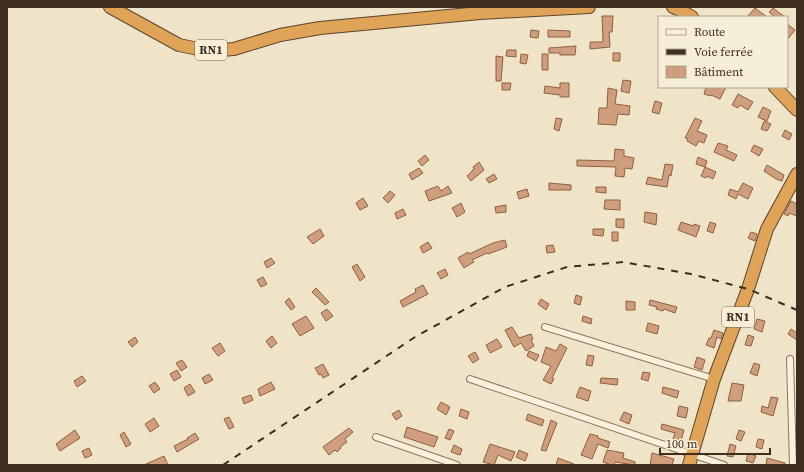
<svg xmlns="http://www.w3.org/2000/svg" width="804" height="472" viewBox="0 0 804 472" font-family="'Source Serif 4',serif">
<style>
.building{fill:#cf9f7d;stroke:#8d5f41}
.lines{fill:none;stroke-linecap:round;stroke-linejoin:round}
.street-casing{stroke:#8d765c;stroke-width:8}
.highway-casing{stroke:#5b4430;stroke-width:14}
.street{stroke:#faf1dc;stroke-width:6}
.highway{stroke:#e0a458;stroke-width:12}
.rail{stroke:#3d2e20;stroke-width:2;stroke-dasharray:7 7;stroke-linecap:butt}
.labels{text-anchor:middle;stroke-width:3;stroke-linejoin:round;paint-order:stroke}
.shield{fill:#f7eed8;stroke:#756857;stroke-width:1}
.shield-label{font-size:12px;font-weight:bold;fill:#3d2e20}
</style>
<rect width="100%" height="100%" fill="#f0e4c8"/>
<path class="building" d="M755 8 767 17H747Z
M773 8 785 17H775L769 12Z
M602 16H613L612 32H609L610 47 590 49V42H602L603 41Z
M787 24 795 30 787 40Z
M531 30 539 31 538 38 530 37Z
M548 30 570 31V37H548Z
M576 46 575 55H560V53H549V48Z
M507 50H516V57L506 56Z
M613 53H620V61H613Z
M521 54 528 55 526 64 520 63Z
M542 54H548V70H542Z
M496 56 503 57 501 81H496Z
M623 80 631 81 629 93 621 91Z
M502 83H511L510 90H502Z
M560 83H569V97H560V95L544 93 545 86 560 88Z
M706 87H726L720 99 711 95 710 96 704 94Z
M608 88 617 90 615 104 630 106 629 115 618 114 616 125 598 124 599 108H607Z
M738 94 753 102 748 110 740 105 738 108 732 105Z
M655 101 662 103 659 114 652 112Z
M763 107 771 111 767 121 758 117Z
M556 118 562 119 559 131 554 129Z
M695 118 702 121 697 131 707 135 704 143 699 141 696 146 687 141 688 139 685 138Z
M764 121 771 124 767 131 761 129Z
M785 130 792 134 789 140 782 136Z
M718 143 728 146 726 150 737 155 734 161 714 152Z
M754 145 763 149 759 156 751 151Z
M615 149 624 150V156L634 158 632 169 625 168 624 177 615 176 616 167 577 166V160L614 161Z
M425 155 429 160 422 166 418 161Z
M698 157 707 161 705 167 696 164Z
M479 162 484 170 471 181 467 176 474 169 473 167Z
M665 164 673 165 671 176 669 175 667 187 646 184 648 177 662 180Z
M767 165 784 175 782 181 776 179 764 171Z
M705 167 716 172 713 179 707 176 706 178 701 176Z
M419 168 423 173 412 180 409 174Z
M494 174 497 179 489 183 486 179Z
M549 183 571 185V190H549Z
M743 183 753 188 748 199 738 194 736 199 728 195 730 189 738 192Z
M438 186 441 191 448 186 452 193 429 201 425 191Z
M596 187H606V193L596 192Z
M527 189 529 196 519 199 517 192Z
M390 191 395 195 388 203 383 198Z
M363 198 368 206 360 210 356 203Z
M605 200H620V210L604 209Z
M791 201 797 204V216L789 213 788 216 784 214Z
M461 203 465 212 457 217 452 208Z
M506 205V212L496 213 495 207Z
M403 209 406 215 397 219 395 213Z
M645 212 657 214 656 225 644 222Z
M616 219H624V228L616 227Z
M681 222 693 226 694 224 700 226 696 237 678 230Z
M710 222 716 224 713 233 707 231Z
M320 229 324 236 313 244 307 237Z
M593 229H604L603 236 593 235Z
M612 232H618V241H612Z
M751 232 757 234 755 241 748 238Z
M505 240 507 247 488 254 487 253 472 260 474 262 464 268 458 258 468 252 469 254 493 243Z
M428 242 432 248 423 253 420 247Z
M553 245 555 252 547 253 546 246Z
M271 258 275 263 267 268 264 262Z
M357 264 365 277 360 281 352 267Z
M445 269 448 275 441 279 437 273Z
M263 277 267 284 261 287 257 280Z
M423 285 428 294 403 307 400 301 416 292 415 289Z
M316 288 329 302 325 305 312 292Z
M576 295 582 297 580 305 574 303Z
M289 298 295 307 291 310 285 302Z
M541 299 549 304 546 310 538 304Z
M650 300 677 307 675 313 664 309 663 311 656 309 657 307 649 305Z
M626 301 635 302V310H626Z
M327 309 333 316 326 321 321 313Z
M306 316 314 328 300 336 292 324Z
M583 316 592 319 591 324 582 321Z
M757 319 765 321 762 332 754 329Z
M648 323 659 326 657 334 646 331Z
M512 327 519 338 531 334 533 339 531 340 534 346 526 351 521 343 514 347 505 330Z
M791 329 797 333V340L788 334Z
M714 330 723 333 721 339 717 337 714 348 706 345 709 338H711Z
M748 335 754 337 751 346 745 345Z
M272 336 277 343 271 348 266 341Z
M135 337 138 342 132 347 128 342Z
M497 339 502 347 490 353 486 345Z
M220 343 225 351 218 356 212 348Z
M560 344 567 348 552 378 554 379 551 384 543 380 551 366 541 362 546 347 556 351Z
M529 351 539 355 536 361 527 356Z
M475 352 479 359 473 363 468 356Z
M588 355 594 356 592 366 586 365Z
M697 357 705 360 702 370 694 367Z
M182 360 187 367 181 371 176 363Z
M754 363 760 365 757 376 750 373Z
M323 364 329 375 323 378 321 374 319 375 315 368Z
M177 370 181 377 174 381 170 374Z
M643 372 650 373 648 381 641 379Z
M209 374 213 380 205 384 202 378Z
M82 376 86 381 77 387 74 381Z
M601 378 618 379 617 385 600 383Z
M155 382 160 389 154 393 149 386Z
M271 382 275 389 260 396 258 389Z
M732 383 744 385 741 401H728Z
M190 384 195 392 188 396 184 388Z
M580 387 591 391 588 401 576 397Z
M663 387 679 391 677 398 662 393Z
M251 395 253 400 244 404 242 398Z
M771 397 778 398 773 416 761 412 762 406 768 408Z
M441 402 450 407 446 415 437 409Z
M679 406 688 408 686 418 677 416Z
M461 409 469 412 467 419 459 416Z
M399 410 402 416 396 420 392 414Z
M624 412 632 415 629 424 620 420Z
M528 414 544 420 542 426 526 420Z
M229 417 234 427 229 429 224 419Z
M154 418 159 426 150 432 145 424Z
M551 420 557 423 546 451 541 450Z
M662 424 684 430 681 441 673 439 675 433 661 429Z
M407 427 438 437 434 447 404 437Z
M349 428 353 432 345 439 347 442 340 447 341 448 337 452 335 450 329 455 323 447Z
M449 429 454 431 450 440 445 438Z
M75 430 80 438 60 451 56 444Z
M739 430 745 432 741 441 736 439Z
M124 432 131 444 126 447 120 435Z
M195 433 199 439 177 452 174 446 188 439 187 438Z
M590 434 598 436V438L610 442 608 448 598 444 592 459 581 455Z
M758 439 764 440 762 449 756 447Z
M490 444 515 452 511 461 498 455 494 465 483 462Z
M730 444 736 446 733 457 727 456Z
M454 445 462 449 460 455 451 452Z
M89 448 92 455 85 458 82 451Z
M519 450 528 454 525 461 516 457Z
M607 450 624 453 623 458 635 462V465L615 462 614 465H611L603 462Z
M652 453 674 459 672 465H650Z
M748 453 756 456 753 463 746 461Z
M164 456 168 465H144Z
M558 458 574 464V465H556Z
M767 458 785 463 784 465H766Z"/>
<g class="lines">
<g class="street-casing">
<path id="street" d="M545 327 714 379
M790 359 793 465
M470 379 724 465
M376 437 457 465"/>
</g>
<g class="highway-casing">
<path id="highway" d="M110 7 179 45 208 51 234 49 280 35 320 28 480 13 589 7
M673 7 678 9 692 17
M775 87 797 110
M689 465 714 379 748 289 767 229 797 174"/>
</g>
<use href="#street" class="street"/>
<use href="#highway" class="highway"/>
<path class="rail" d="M223 465 415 337 505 287 567 267 623 262 691 274 748 289 797 310"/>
</g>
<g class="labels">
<g class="shield">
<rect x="195" y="40" width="32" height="20" rx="3"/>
<rect x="722" y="307" width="32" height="20" rx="3"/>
</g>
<g class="shield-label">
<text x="211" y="54">RN1</text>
<text x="738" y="321">RN1</text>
</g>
</g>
<rect width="804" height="472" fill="none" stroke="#3d2e20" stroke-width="16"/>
<rect x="658" y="16" width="130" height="72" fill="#f7eed8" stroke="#ada18e"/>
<rect x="666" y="29" width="20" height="6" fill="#faf1dc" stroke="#ada18e"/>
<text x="694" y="36" font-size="12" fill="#3d2e20">Route</text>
<rect x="666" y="49" width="20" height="6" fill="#3d2e20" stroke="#ada18e"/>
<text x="694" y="56" font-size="12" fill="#3d2e20">Voie ferrée</text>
<rect x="666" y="66" width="20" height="12" fill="#cf9f7d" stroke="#ada18e"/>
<text x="694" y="76" font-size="12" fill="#3d2e20">Bâtiment</text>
<path d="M660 448v6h110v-6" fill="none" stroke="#3d2e20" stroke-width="2"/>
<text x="666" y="448" font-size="12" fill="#3d2e20" stroke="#f7eed8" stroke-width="3" paint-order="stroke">100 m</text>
</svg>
